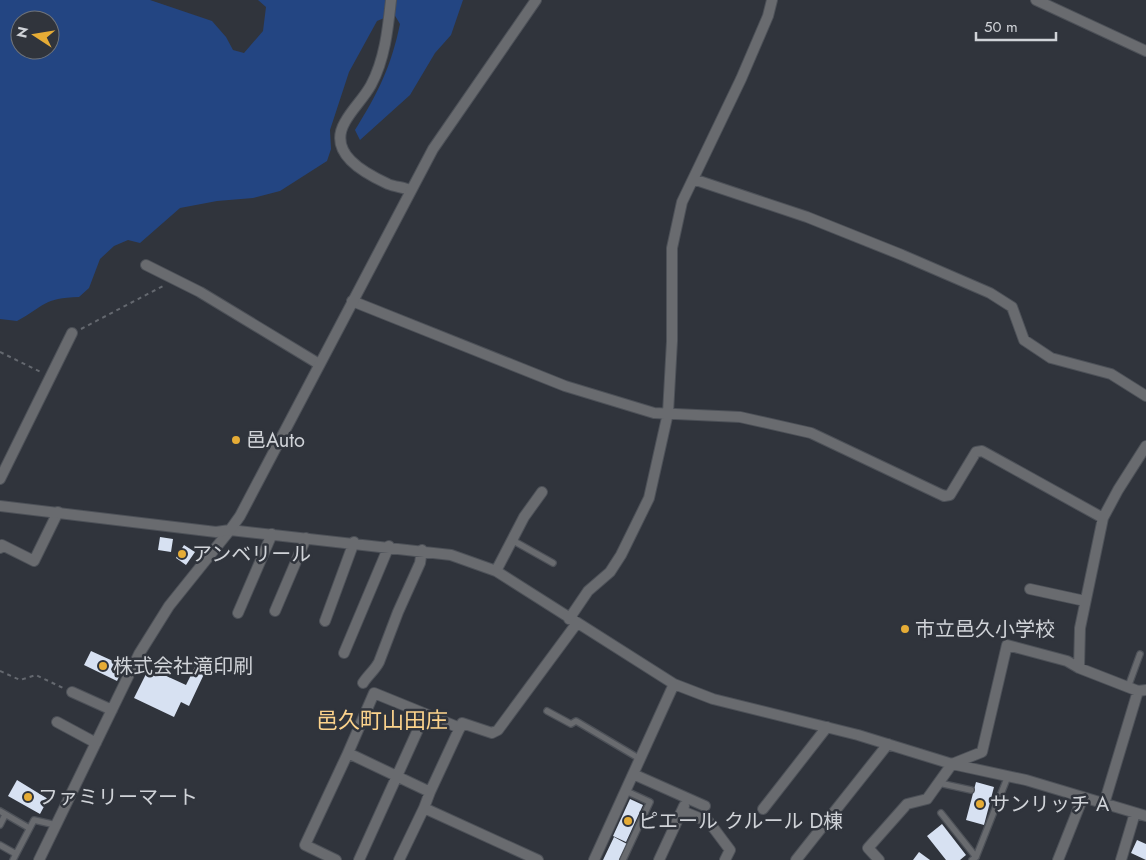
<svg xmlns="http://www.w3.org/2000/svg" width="1146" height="860" viewBox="0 0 1146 860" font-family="Jost,'Noto Sans JP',sans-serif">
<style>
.green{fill:#234582;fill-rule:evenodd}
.building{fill:#d7e1f2}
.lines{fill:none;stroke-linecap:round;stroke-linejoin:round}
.service-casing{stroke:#4d5158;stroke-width:8}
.minor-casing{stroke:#4d5158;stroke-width:12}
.tertiary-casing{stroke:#4d5158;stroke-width:12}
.path{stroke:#64686f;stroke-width:2;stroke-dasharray:4 4;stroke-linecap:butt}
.service{stroke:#696b6f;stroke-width:5.5}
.minor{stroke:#696b6f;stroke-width:10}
.tertiary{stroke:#696b6f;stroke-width:10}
.poi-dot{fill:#e6ac36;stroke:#30343c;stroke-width:2}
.labels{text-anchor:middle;stroke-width:5;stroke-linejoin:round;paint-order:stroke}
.poi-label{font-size:20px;fill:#d0d3d8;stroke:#30343c;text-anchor:start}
.quarter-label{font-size:22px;fill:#fcd38c;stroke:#30343c}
</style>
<rect width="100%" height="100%" fill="#30343c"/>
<path class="green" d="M0 0H150L212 21 226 37 233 50 244 53 263 31 266 7 258 0H463L451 35 435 53 410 95 360 140 355 130C378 93 391 67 400 24L394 14 377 21 349 72 330 130 331 149 327 161 280 191 253 198 217 201 180 208 140 243 128 240 114 246 100 259 89 288 79 297C43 298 45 306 17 321L0 319ZM20 20H50V50H20Z"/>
<path class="building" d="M160 537 173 539 171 552 158 550Z
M184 545 195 552 186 565 176 558Z
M91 651 124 666 117 681 84 665Z
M195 667 205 672 189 706 181 702 174 717 134 698 149 668 186 685Z
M17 780 48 799 40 814 8 796Z
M976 782 994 787 984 825 966 820Z
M630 799 643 805 626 842 613 836Z
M942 824 966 855 960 860H946L927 836Z
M614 837 627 844 619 860H603Z
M1137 840 1146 844V860L1131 853Z
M919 852 930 860H913Z"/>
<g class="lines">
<g class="service-casing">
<path id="service" d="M512 540 553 563
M1128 687 1140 654
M547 711 571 724 576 721 640 759
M939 783 971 790
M0 811 29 828
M941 813 976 857
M0 825 5 815
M0 845 16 854
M13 860 34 820 56 825
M623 860 650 802 626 791
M972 860 976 857 1008 776"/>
</g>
<g class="minor-casing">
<path id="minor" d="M391 0C388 28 385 59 371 85 364 98 352 109 345 122 327 153 364 173 388 184 395 187 403 187 410 190
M693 179 807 217 902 255 990 293 1012 307 1024 340 1051 358 1111 374 1146 396
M146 265 200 292 319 364
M352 301 565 386 654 413 740 417 811 433 944 496 950 495 976 452 982 451 1103 518
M0 479 72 333
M0 548 2 545 34 561 58 512
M496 571 524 517 542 492
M1030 589 1085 601
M275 611 306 538
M238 613 272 534
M569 619 588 591 610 572 621 555 649 498 668 413 672 341V248L682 202 741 79 768 16 772 0
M325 621 354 542
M344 653 389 546
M1079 668 1080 628 1103 518 1118 490 1146 446
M363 683C368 675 375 670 379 662L398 612 420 563 422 550
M72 692 112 710
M57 722 96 743
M348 753 374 693 460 728
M633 774 705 806
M430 792 462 723 492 733 498 730 577 623
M1104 804 1138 691
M763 809 827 727
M682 811 709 822 730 850 725 860
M39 860 139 654 169 606 230 530 451 555 496 571 674 684 713 699 858 735 952 764 1026 780 1146 816
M336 860 305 845 348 753 430 792 424 808
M359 860 425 714
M399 860 424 808 538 860
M594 860 674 684
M659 860 684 806
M796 860 888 744
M879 860 868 848 907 804 927 799 952 764 982 752 1007 645 1067 661 1079 668 1138 691 1146 690
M1058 860 1083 797
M1121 860 1135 813"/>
</g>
<g class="tertiary-casing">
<path id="tertiary" d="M1036 0 1146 51
M0 506 216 532 230 530 240 516 433 149 536 0"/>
</g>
<path class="path" d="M81 329 163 286
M0 352 43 373
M0 671 20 680 36 675 63 688"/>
<use href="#service" class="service"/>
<use href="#minor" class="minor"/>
<use href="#tertiary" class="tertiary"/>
</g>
<g class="poi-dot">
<circle cx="236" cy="440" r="5"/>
<circle cx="182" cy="554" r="5"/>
<circle cx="905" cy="629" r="5"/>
<circle cx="103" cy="666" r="5"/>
<circle cx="28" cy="797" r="5"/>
<circle cx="980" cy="804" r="5"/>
<circle cx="628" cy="821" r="5"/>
</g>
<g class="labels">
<g class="poi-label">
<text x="246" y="447">邑Auto</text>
<text x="192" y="561">アンベリール</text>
<text x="915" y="636">市立邑久小学校</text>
<text x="113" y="673">株式会社滝印刷</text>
<text x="38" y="804">ファミリーマート</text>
<text x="990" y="811">サンリッチ A</text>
<text x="638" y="828">ピエール クルール D棟</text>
</g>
<g class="quarter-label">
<text x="382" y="728">邑久町山田庄</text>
</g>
</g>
<g transform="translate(35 35) rotate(282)"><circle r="24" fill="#30343c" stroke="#70747a"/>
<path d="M0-4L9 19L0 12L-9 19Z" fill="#e6ac36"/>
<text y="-8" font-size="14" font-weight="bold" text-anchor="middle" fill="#d0d3d8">N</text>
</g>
<path d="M976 32v8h80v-8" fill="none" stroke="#d0d3d8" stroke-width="2.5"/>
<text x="984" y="32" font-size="15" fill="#d0d3d8" stroke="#30343c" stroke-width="4" paint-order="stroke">50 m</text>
</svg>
